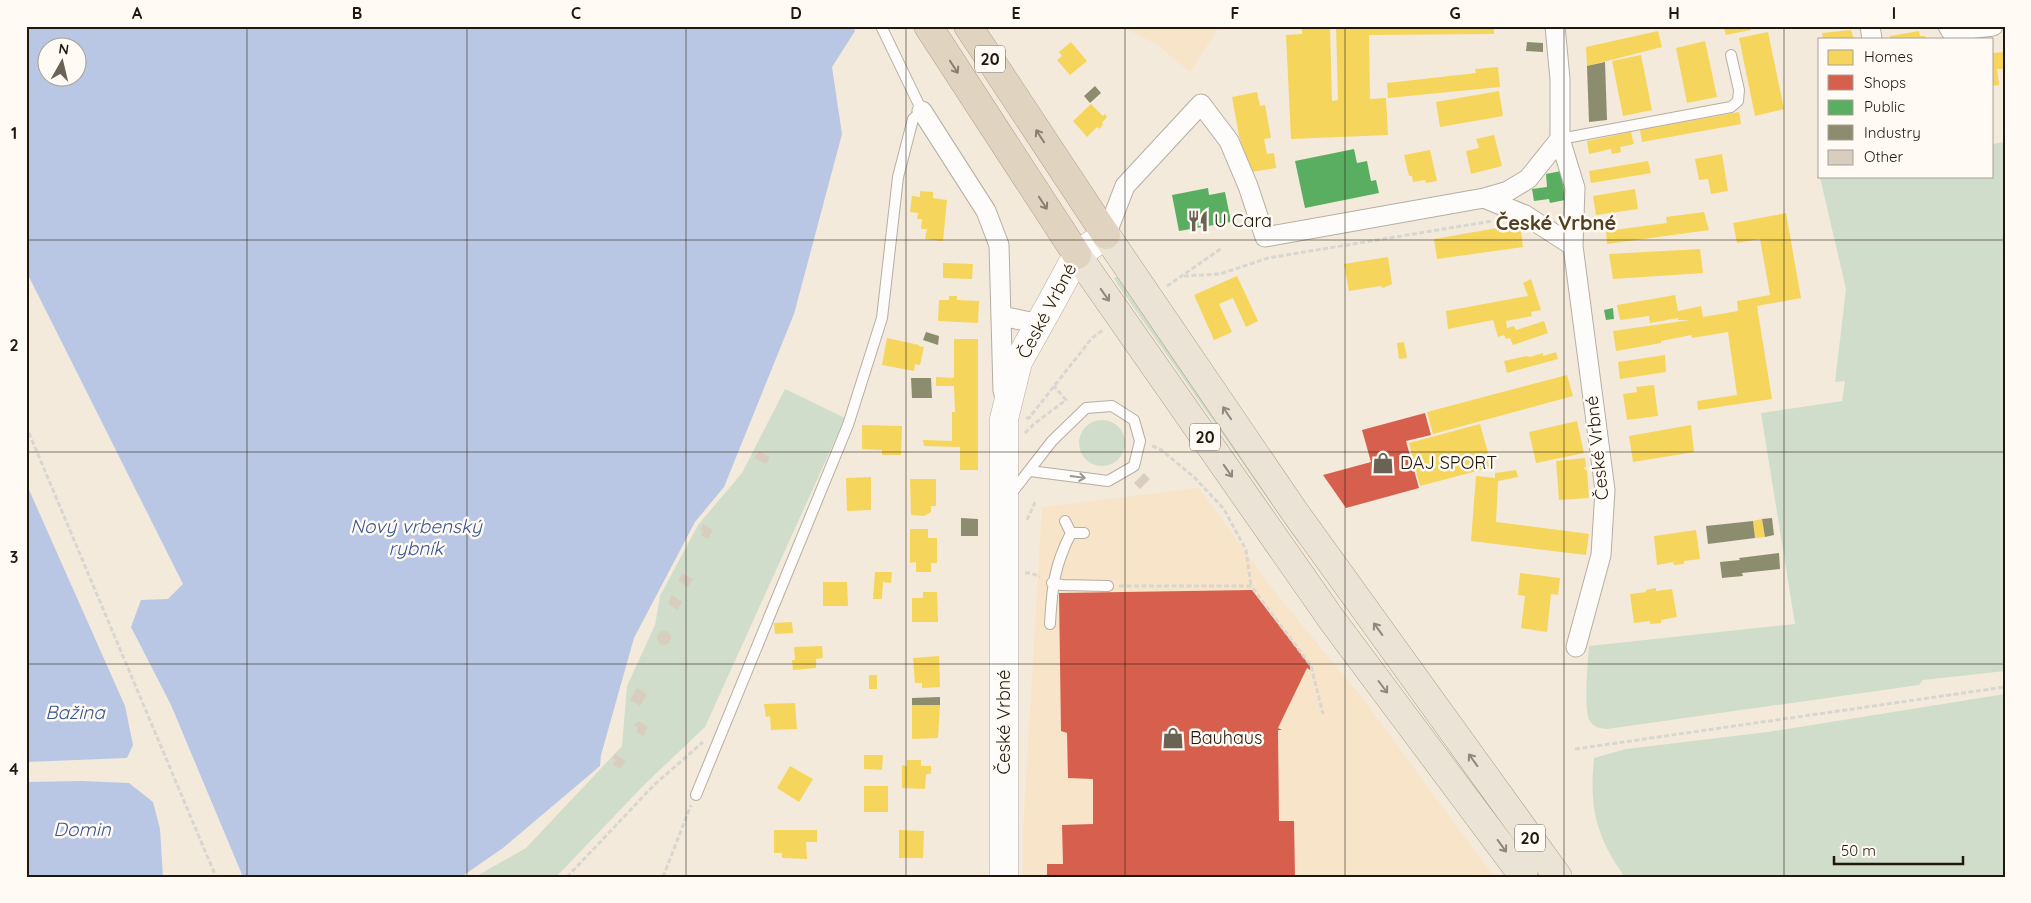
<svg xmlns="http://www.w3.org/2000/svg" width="2031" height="903" viewBox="0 0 2031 903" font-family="Quicksand,sans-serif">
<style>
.built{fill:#f7e4c9}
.green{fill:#d0ddcb}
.water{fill:#b9c7e4;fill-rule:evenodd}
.homes{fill:#f6d55c}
.shops{fill:#d6604d}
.public{fill:#5aae61}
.industry{fill:#8c8c6e}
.building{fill:#d8cdbe}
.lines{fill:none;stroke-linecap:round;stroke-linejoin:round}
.lane-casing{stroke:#b5aea2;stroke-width:12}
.street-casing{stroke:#b5aea2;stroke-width:21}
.secondary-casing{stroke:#b5aea2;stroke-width:29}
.primary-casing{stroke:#af9e85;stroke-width:29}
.highway-casing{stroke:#af9e85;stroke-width:29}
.path{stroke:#d9d6d1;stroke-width:3;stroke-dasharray:5 2.5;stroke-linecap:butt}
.lane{stroke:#fdfcfa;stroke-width:10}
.street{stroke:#fdfcfa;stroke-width:19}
.secondary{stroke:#fdfcfa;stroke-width:28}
.primary{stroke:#ece3d7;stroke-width:28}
.highway{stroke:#e0d3c0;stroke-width:28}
.oneway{stroke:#8a7f6f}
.oneway2{stroke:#90887c}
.oneway3{stroke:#9a958f}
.grid{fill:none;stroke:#20180c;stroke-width:1;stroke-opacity:0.55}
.labels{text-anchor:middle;stroke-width:5;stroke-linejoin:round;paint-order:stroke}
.shield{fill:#fffaf4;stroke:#635c52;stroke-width:1}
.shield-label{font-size:16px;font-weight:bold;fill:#20180c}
.poi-label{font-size:18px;fill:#20180c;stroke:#fffaf4;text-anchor:start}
.street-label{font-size:18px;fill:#20180c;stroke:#fffaf4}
.water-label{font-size:19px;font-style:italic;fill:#395691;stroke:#fffaf4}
.quarter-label{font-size:20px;font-weight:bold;fill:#524024;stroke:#fffaf4}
.neatline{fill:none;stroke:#20180c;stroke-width:2}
.grid-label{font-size:16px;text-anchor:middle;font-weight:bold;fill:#20180c}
</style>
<rect width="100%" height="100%" fill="#f3eadc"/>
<path class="built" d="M1120 26H1220L1190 72 1156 44Z
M1199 488 1274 591 1364 700 1494 877H1023V830L1042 507Z"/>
<path class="green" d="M2005 142V671L1923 680 1919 685 1607 729C1600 728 1594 728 1590 721 1583 711 1588 661 1589 646L1795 624 1761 413 1842 401 1845 381 1835 382 1846 289 1818 169H1820V176H1992V144Z
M1117 277 1301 542 1297 541 1118 285 1114 278Z
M785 389 845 418 705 727 645 784 556 877H475L526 848 622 746 627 686 655 625 660 596 698 525 742 473Z
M1079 443a23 23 0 1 1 46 0a23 23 0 1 1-46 0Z
M2005 694V877H1625C1596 837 1589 807 1594 758L1626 749 1768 732Z"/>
<path class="water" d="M26 26H853L855 31 832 67 842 134 794 314 724 487 695 522 634 638 601 755 600 766 503 848 461 877H243L171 705 131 627 141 600 168 599 183 584 26 271ZM48 48H78V78H48Z
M26 483 125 706 133 745 127 758 26 762Z
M82 781 129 783 153 802 160 829 163 877H26V782Z"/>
<path class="homes" d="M1302 26H1330L1332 101 1338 100 1336 26H1494V34L1369 35 1370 99 1386 98 1388 135 1291 139 1286 35 1302 34Z
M1723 26H1750L1751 30 1726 35Z
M1851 30 1854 39H1823L1822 33Z
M1658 31 1662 47 1587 66 1586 47Z
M1919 31 1920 36H1925V39H1890V36Z
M1768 32 1784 109 1755 116 1739 38Z
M1705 41 1717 97 1687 103 1676 48Z
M1071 42 1087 61 1070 75 1057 60 1062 56 1059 52Z
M2005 52V69H1997L1999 85 1992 86V53Z
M1641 55 1652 110 1623 116 1612 61Z
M1498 67 1500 87 1388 98 1387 83 1476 73 1475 69Z
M1499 91 1503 116 1440 127 1436 102Z
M1257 92 1260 106 1265 105 1271 138 1264 139 1267 154 1274 153 1276 168 1251 172 1239 136 1232 97Z
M1091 104 1103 116 1105 114 1107 117 1102 123 1103 125 1099 129 1097 127 1087 137 1073 121Z
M1739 112 1741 124 1642 142 1640 130Z
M1631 132 1634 144 1620 147 1621 152 1612 154 1611 149 1589 154 1587 141Z
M1494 135 1502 166 1471 174 1466 151 1479 148 1476 139Z
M1430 150 1437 181 1426 183 1425 180 1413 182 1412 176H1409L1404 155Z
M1722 154 1728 191 1711 194 1708 179 1699 180 1695 159Z
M1648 161 1651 173 1591 183 1589 171Z
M1635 189 1638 209 1596 215 1593 196Z
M920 191 933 192V198L947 200 943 241 925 239 927 229H921L922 219H917L918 213 910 212 912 196 920 197Z
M1704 212 1709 230 1607 244 1606 231 1667 223 1666 217Z
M1786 213 1801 298 1757 306 1772 399 1698 410 1697 401 1737 395 1728 332 1692 338 1691 335 1661 341V343L1616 351 1613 331 1690 320H1678V318L1650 323 1649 316 1620 320 1617 305 1675 295 1678 311 1701 306 1703 317 1738 311 1737 301 1770 295 1760 239 1737 243 1733 223Z
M1520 224 1523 247 1437 259 1434 239Z
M1700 249 1703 273 1613 279 1609 254Z
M1388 257 1392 284 1383 288 1380 286 1349 291 1344 264Z
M943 263 973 264 972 279 943 278Z
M1237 276 1258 321 1246 327 1233 298 1219 304 1232 332 1214 340 1194 295Z
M1531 279 1541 310 1531 312 1532 316 1506 321 1507 328 1514 326 1516 330 1544 321 1548 333 1513 345 1510 338 1506 339 1504 335 1498 337 1493 320 1448 329 1446 311 1528 296 1523 283Z
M949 296H957V300L979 301 978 323 938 321 939 300H949Z
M887 338 919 345V346L924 347 920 365 915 364 914 371 882 365Z
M954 339H978V470H960V447L924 446 923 440 952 441V412H955L954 386H936V377L954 378Z
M1404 342 1407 358 1399 359 1397 343Z
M1556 352 1558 359 1507 373 1504 361 1526 356 1530 357 1543 353V356Z
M1665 355 1666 372 1620 379 1618 362Z
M1567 375 1573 396 1433 434 1427 412Z
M1654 385 1658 416 1627 420 1623 394 1637 392 1636 387Z
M1577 421 1584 453 1536 463 1529 432Z
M1480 424 1492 467 1420 486 1409 443Z
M862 425 902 426 901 455H882V450L862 449Z
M1691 425 1694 452 1633 462 1629 436Z
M1585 458 1586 467H1584L1585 470H1587L1589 498 1559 500 1556 461Z
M1516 470 1518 477 1498 481 1496 522 1589 534 1586 555 1471 541 1476 476 1495 478V473Z
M871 477V510L847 511 846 478Z
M910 479H936V506H931V512L924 516 911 515Z
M1762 519 1765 537 1755 538 1753 521Z
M910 529H928V538H937V563H931V572H916V562L910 563Z
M1696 530 1700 559 1684 561V564L1674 565 1673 562 1657 565 1654 536Z
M875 572H892L891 583 883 582 882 599H873Z
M1520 573 1560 578 1558 595 1551 594 1547 632 1521 628 1525 596 1518 595Z
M823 582H847L848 606H823Z
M1656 588V591L1672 589 1677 617 1661 620V623L1650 624V621L1634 623 1630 594 1646 592V590Z
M923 592H937L938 622H912V598H923Z
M792 622 793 633 775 634 774 623Z
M822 646 823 658 816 659V668L793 670 792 660H795L794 647Z
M939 656 940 687 922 688V683H915L913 658Z
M869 675H877V689H869Z
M795 703 797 729 771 730 770 716 766 717 764 704Z
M912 705H940L938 738 912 739Z
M864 755H883L882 770 864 769Z
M907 760H921V766H931V774H926L925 789 902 788V765L907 766Z
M790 766 813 779 799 802 777 788Z
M864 786H888V812H864Z
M774 830H817V842H806L807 859 782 858V853H774Z
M899 830 924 831 923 858H899Z"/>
<path class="shops" d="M1425 413 1431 435 1406 441 1419 488 1346 508 1323 475 1371 462 1362 430Z
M1252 590 1310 666V670L1307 668 1278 728 1282 730H1278L1279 821H1294L1295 877H1047V864H1063L1062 825 1093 824V779L1068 778 1067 733 1061 731 1059 593Z"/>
<path class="public" d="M1354 149 1357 163 1367 161 1371 181 1376 180 1379 193 1305 208 1295 161Z
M1561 171 1565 200 1550 203 1549 199 1534 201 1532 189 1547 187 1546 174Z
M1208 188 1209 195 1225 192 1231 222 1179 231 1172 195Z
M1613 308 1614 319 1606 320 1604 310Z"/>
<path class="industry" d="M1527 42 1543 43V52L1526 51Z
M1605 62 1607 120 1589 122 1587 66Z
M1095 86 1101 93 1090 103 1084 96Z
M926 332 939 336 938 345 923 340Z
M911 378H931L932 398H912Z
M961 518 978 519V536H961Z
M1772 518 1774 535 1765 537 1762 519Z
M1753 521 1755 538 1708 544 1706 526Z
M1779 553 1780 569 1742 573 1743 576 1722 578 1720 562 1740 560 1739 558Z
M940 697V705H912V698Z"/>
<path class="building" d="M759 451 770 457 766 464 754 458Z
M1144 473 1150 479 1140 489 1134 483Z
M703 524 713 530 708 539 701 535 703 531 700 529Z
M682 573 693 579 688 587 678 581Z
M672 595 682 602 678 610 668 604Z
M657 638a7 7 0 1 1 14 0a7 7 0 1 1-14 0Z
M637 688 647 694 640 706 630 700Z
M638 721 648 727 643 736 636 732 638 728 634 725Z
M615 754 626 761 620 769 612 764 616 760 613 758Z"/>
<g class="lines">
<g class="lane-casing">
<path id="lane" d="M1560 139 1731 107 1738 101 1739 90 1731 55
M1010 495 1052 441 1086 408 1112 406 1134 420 1140 441 1134 466 1108 481 1030 471
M1065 521 1071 533
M1052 583 1062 585 1108 586
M1050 624C1052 588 1054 566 1071 533H1084
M696 795 848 425 882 318 898 177 913 119 922 111 881 26"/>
</g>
<g class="street-casing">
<path id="street" d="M1870 26 1872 39
M1948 26 1951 31 1993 26
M922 111 986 211 999 245 1003 391
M1560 139 1575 188 1573 246 1605 490 1601 555 1576 647
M1484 198 1525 215 1573 246
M1106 235 1125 186 1201 104 1229 141 1248 186 1265 237 1484 198 1508 191 1528 179 1560 139V79L1555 26
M1002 316 1039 324"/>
</g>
<g class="secondary-casing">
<path id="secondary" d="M1004 877V419L1018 362 1051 303 1077 255 1106 235"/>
</g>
<g class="primary-casing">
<path id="primary" d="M1106 235 1294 511 1558 877
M1077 255 1332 620 1524 877"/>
</g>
<g class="highway-casing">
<path id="highway" d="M928 26 1077 255
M968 26 1106 235"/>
</g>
<path class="path" d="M1184 276 1220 274 1268 258 1492 221
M1167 286 1222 248
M1026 418H1029L1092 338 1103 330
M26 426 216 877
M1025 433 1034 424 1066 400 1054 386
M1152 446 1160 449 1194 477 1224 509 1246 550 1251 586
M1027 520 1035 502
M1025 573H1031L1040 577
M1119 586H1251L1311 666 1323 714
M1575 749 2005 687
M567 877 654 785 703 742
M663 877 691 805"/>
<use href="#lane" class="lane"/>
<use href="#street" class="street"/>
<use href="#secondary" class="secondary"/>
<use href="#primary" class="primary"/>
<use href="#highway" class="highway"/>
</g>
<defs><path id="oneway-shaft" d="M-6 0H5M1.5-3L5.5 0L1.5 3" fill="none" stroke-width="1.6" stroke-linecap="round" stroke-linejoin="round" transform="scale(1.25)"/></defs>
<g class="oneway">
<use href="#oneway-shaft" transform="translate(954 67) rotate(57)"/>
<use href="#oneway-shaft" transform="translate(1040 136) rotate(-123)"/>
<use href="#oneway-shaft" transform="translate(1043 203) rotate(57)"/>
</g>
<g class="oneway2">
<use href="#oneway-shaft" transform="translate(1105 295) rotate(55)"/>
<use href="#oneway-shaft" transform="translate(1227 413) rotate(-124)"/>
<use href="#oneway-shaft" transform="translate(1228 471) rotate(55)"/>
<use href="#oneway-shaft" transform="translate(1378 629) rotate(-126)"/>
<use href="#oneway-shaft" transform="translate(1383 687) rotate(53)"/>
<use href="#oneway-shaft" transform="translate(1473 760) rotate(-126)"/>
<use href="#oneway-shaft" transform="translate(1502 846) rotate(54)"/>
</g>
<use class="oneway3" href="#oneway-shaft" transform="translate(1078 477) rotate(8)"/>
<path class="grid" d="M247 26V877M467 26V877M686 26V877M906 26V877M1125 26V877M1345 26V877M1564 26V877M1784 26V877M26 240H2005M26 452H2005M26 664H2005"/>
<defs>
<g id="restaurant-bare" transform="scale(1.725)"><path d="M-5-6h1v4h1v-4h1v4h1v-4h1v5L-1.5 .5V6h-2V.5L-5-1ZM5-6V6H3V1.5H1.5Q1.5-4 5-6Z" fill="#6a6255" stroke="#fffaf4" stroke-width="2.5" paint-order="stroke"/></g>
<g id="shop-bare" transform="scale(1.725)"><path d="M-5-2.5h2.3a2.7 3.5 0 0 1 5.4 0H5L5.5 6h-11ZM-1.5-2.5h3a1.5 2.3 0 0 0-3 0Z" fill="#6a6255" stroke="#fffaf4" stroke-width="2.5" paint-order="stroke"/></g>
</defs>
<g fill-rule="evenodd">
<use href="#restaurant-bare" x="1198" y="221"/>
<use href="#shop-bare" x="1383" y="463"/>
<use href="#shop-bare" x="1173" y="738"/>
</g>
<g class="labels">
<g class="shield">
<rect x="975" y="45.5" width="30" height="27" rx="4"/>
<rect x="1190" y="423.5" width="30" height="27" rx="4"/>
<rect x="1515" y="824.5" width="30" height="27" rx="4"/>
</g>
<g class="shield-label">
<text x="990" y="65">20</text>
<text x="1205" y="443">20</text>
<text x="1530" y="844">20</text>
</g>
<g class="poi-label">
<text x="1214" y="227">U Cara</text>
<text x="1400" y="469">DAJ SPORT</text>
<text x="1190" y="744">Bauhaus</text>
</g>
<g class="street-label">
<text transform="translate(1047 311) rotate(-62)" y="6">České Vrbné</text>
<text transform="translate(1597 448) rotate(-96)" y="6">České Vrbné</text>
<text transform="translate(1004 722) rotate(-90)" y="6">České Vrbné</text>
</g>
<g class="water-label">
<text x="416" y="533">Nový vrbenský<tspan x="416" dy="22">rybník</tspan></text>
<text x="75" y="719">Bažina</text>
<text x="82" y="836">Domin</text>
</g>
<g class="quarter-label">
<text x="1556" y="230">České Vrbné</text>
</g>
</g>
<rect width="2031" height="903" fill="none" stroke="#fffaf4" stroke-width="55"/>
<rect x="1818" y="38" width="175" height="140" fill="#fffaf4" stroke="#a6a097"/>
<rect x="1828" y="50" width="25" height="15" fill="#f6d55c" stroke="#a6a097"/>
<text x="1864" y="62" font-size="15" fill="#20180c">Homes</text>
<rect x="1828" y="75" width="25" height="15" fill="#d6604d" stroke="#a6a097"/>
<text x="1864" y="88" font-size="15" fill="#20180c">Shops</text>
<rect x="1828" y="100" width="25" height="15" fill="#5aae61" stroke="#a6a097"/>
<text x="1864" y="112" font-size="15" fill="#20180c">Public</text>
<rect x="1828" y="125" width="25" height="15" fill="#8c8c6e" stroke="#a6a097"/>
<text x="1864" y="138" font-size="15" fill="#20180c">Industry</text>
<rect x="1828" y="150" width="25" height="15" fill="#d8cdbe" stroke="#a6a097"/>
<text x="1864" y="162" font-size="15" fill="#20180c">Other</text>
<g transform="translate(62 62) rotate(8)"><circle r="24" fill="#fffaf4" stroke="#a6a097"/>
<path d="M0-4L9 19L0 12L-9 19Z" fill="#6a6255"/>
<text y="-8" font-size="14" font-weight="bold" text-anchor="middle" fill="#20180c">N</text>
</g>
<path d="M1834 856v8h129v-8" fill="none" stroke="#20180c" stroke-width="2.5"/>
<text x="1841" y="856" font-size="15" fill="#20180c" stroke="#fffaf4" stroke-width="4" paint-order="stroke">50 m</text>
<rect x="28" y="28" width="1976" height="848" class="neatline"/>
<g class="grid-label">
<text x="137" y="19">A</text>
<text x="357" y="19">B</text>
<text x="576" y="19">C</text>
<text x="796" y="19">D</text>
<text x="1016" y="19">E</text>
<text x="1235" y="19">F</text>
<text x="1455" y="19">G</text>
<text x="1674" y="19">H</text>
<text x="1894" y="19">I</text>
<text x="14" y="139">1</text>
<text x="14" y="351">2</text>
<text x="14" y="563">3</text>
<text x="14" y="775">4</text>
</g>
</svg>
